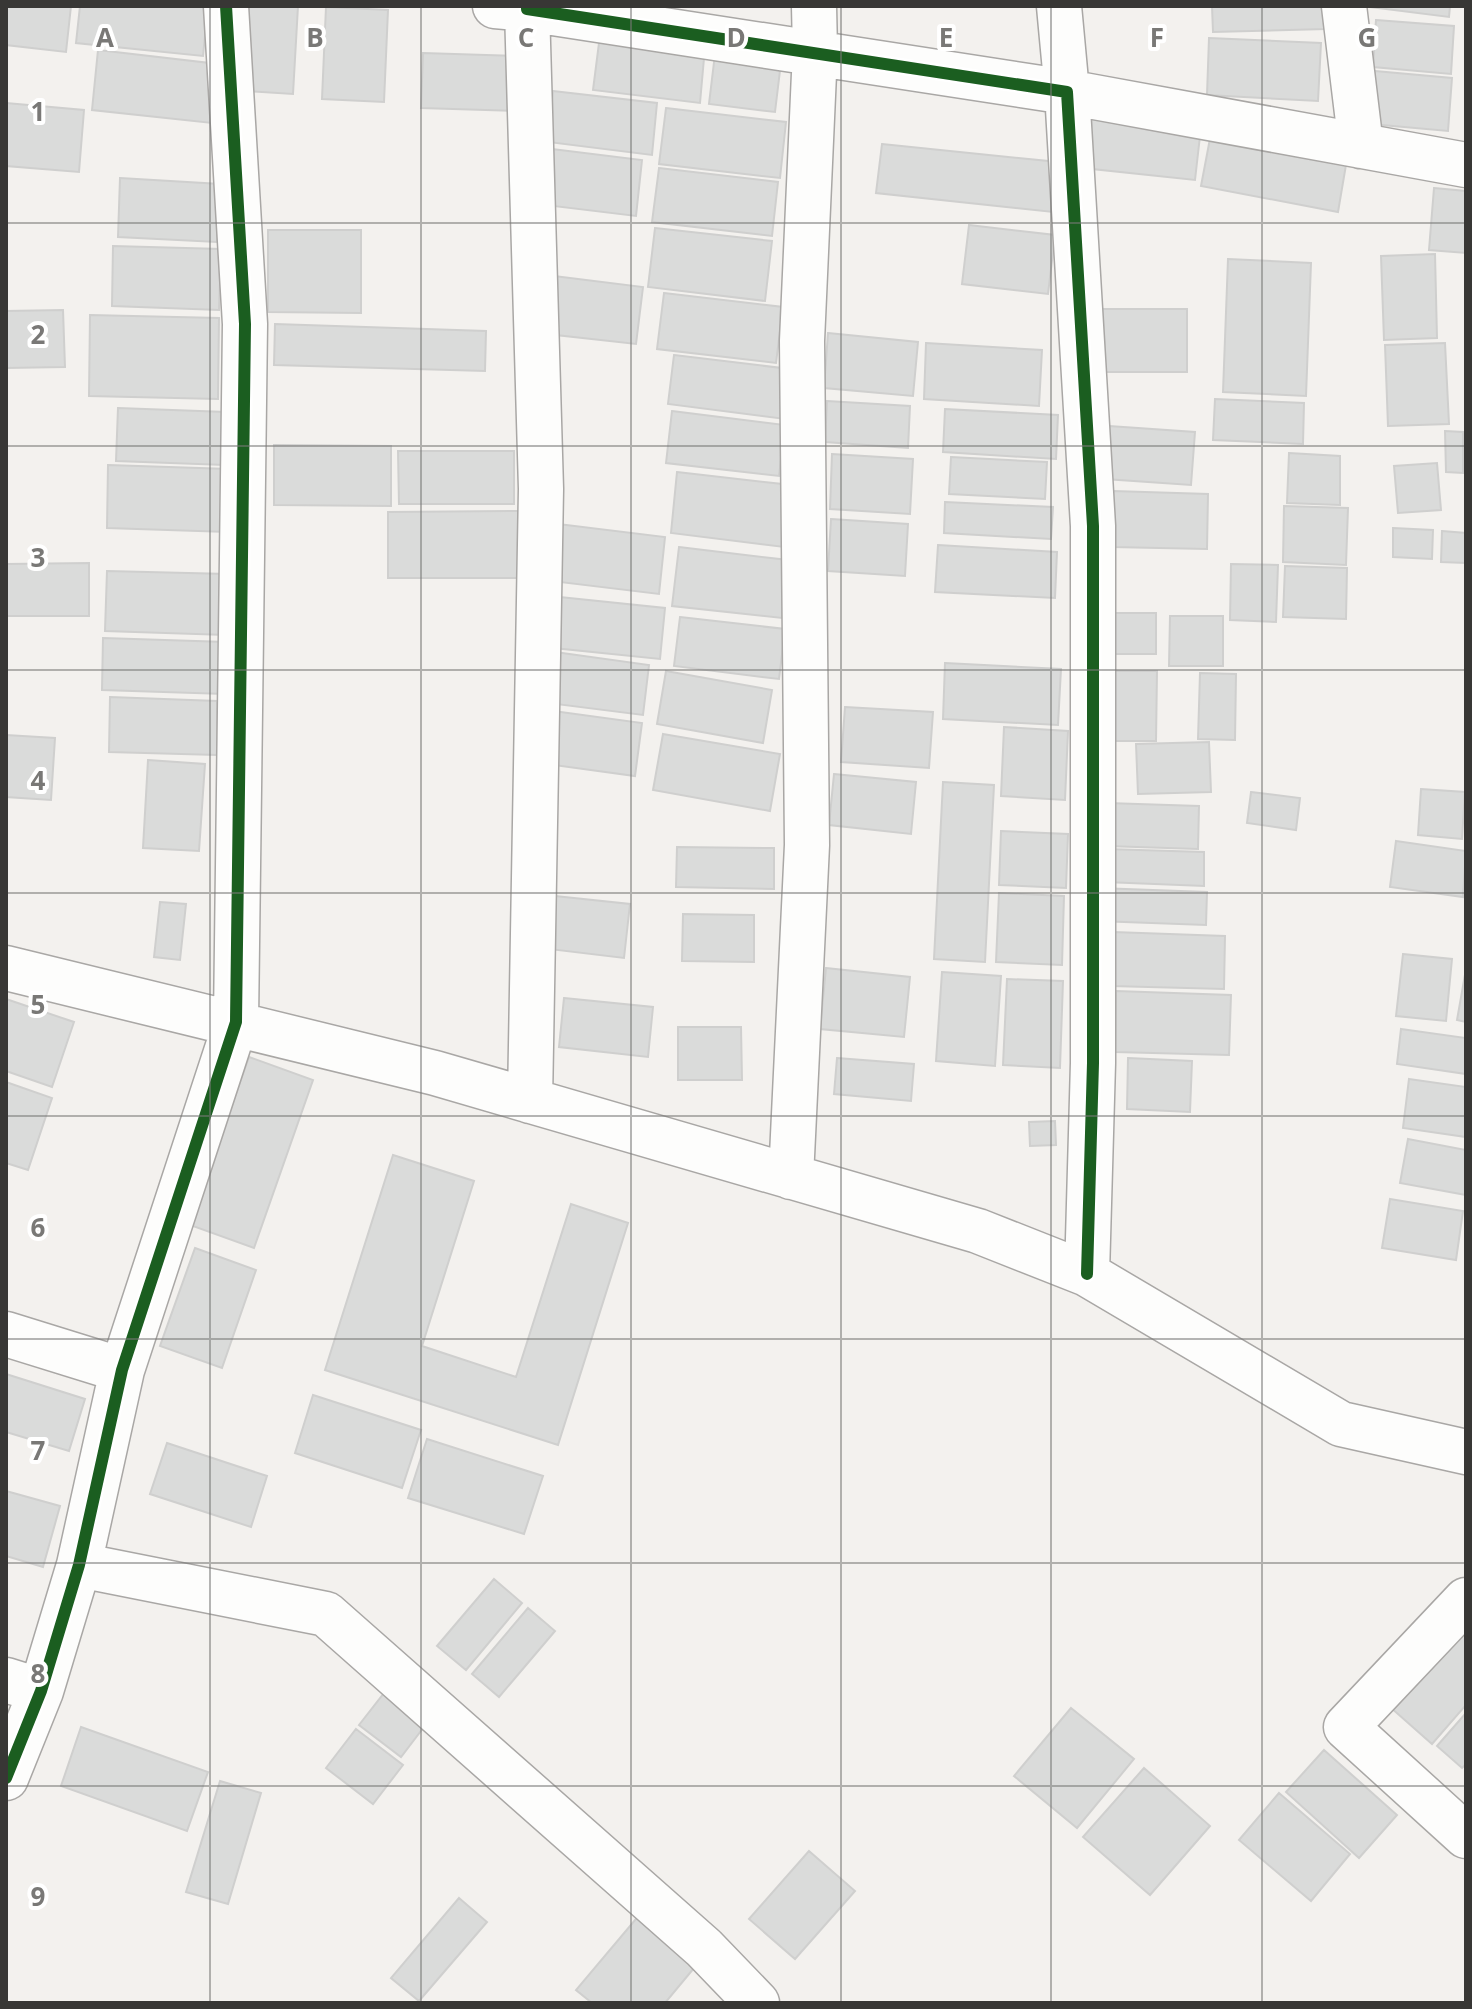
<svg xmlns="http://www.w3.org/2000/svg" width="1472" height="2009" viewBox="0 0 1472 2009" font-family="'Open Sans',sans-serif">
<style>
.building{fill:#dadbda;stroke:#cfcfce;stroke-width:2}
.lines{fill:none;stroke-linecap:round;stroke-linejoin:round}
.street-casing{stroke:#a9a7a5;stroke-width:47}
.street{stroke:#fdfdfc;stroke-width:44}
.cycleway-casing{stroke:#fff;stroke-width:17}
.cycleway{stroke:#1b5e20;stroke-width:12}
.grid{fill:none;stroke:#797876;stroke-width:2;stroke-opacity:0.55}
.grid-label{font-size:26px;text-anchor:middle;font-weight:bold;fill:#797876;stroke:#fff;stroke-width:8;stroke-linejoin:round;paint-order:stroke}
</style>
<rect width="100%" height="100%" fill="#f3f1ee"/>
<path class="building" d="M6 6H71L66 52 6 45Z
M80 6H208L203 56 76 43Z
M249 6H298L293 94 244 91Z
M1212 6H1325L1326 29 1213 32Z
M1362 6H1450L1449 17Z
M326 7 388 10 384 102 322 99Z
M1376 20 1454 26 1451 74 1373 67Z
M600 35 705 47 700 103 593 90Z
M1209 38 1321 43 1318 101 1207 95Z
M98 50 218 64 212 123 92 110Z
M423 53 520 56 518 111 421 108Z
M715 54 781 62 775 112 709 104Z
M1375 71 1452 78 1448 131 1371 124Z
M553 91 657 103 652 155 548 142Z
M6 103 84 110 79 172 6 166Z
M666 108 786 122 780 178 659 164Z
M1089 115 1201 127 1195 180 1083 168Z
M1212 128 1348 153 1338 212 1201 186Z
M882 144 1058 162 1053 212 876 193Z
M552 149 642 160 636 216 545 205Z
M659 168 778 182 772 236 652 222Z
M120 178 220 184 217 242 118 237Z
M1434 188 1466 191V253L1429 250Z
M969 225 1055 235 1048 294 962 284Z
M655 228 772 241 765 301 648 287Z
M268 230H361V313L268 312Z
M113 246 221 249 219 310 112 306Z
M1435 254 1437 338 1384 340 1381 256Z
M1228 259 1311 263 1306 396 1223 392Z
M554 276 643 287 636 344 547 334Z
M664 293 783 307 776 363 657 349Z
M1092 309H1187V372H1093Z
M63 310 65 367 6 368V311Z
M90 315 219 318 218 399 89 396Z
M275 324 486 331 485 371 274 365Z
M828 333 918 342 913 396 824 388Z
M926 343 1042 350 1039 406 924 399Z
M1445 343 1449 424 1388 426 1385 345Z
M674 355 790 369 785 419 668 404Z
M1215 399 1304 403 1303 444 1213 440Z
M827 401 910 406 908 448 825 442Z
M118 408 226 412 225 465 116 461Z
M945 409 1058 415 1056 459 943 452Z
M672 411 785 425 779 476 666 463Z
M1109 426 1195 432 1191 485 1105 479Z
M1445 431 1463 432V473L1446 472Z
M274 445 391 446V506L274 505Z
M398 451H514V504H399Z
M1289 453 1340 456V505L1287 503Z
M832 454 913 459 910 514 830 509Z
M951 457 1047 462 1045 499 949 494Z
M1437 463 1441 510 1398 513 1394 466Z
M108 465 229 469 228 532 107 528Z
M677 472 791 485 784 547 671 533Z
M1113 491 1208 494 1207 549 1112 547Z
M945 502 1053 507 1051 539 944 533Z
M1284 506 1348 508 1346 565 1283 562Z
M518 511V578H388V512Z
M831 519 908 524 905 576 828 571Z
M550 523 665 537 659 594 543 580Z
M1393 528 1433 530 1432 559 1393 557Z
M1442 531 1466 533V563L1441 562Z
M938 545 1057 552 1055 598 935 592Z
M679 547 788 560 782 618 672 606Z
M89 563V616H6V564Z
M1231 564 1278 565 1276 622 1230 620Z
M1285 566 1347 568 1346 619 1283 617Z
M107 571 228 574 226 635 105 631Z
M550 596 665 608 660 659 544 647Z
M1107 613H1156V654H1107Z
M1170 616H1223V666H1169Z
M680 617 785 629 779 679 674 666Z
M103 638 226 642 225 694 102 690Z
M555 652 649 665 643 715 548 703Z
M945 663 1061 669 1058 725 943 719Z
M666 671 772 690 763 743 657 724Z
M1111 671H1157L1156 741H1110Z
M1200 673 1236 674 1235 740 1198 739Z
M110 697 217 701V755L109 752Z
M845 707 933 712 929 768 841 762Z
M546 710 642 723 635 776 539 763Z
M1004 727 1068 731 1065 800 1001 796Z
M663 734 780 754 770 811 653 790Z
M6 735 55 738 51 800 6 797Z
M1209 742 1211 792 1138 794 1136 744Z
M148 760 205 764 199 851 143 848Z
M834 774 916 782 911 834 829 825Z
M943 782 994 785 985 962 934 959Z
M1421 789 1465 792 1462 839 1418 835Z
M1251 792 1300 798 1296 830 1247 823Z
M1107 803 1199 806 1198 849 1106 846Z
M1001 831 1068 834 1066 888 999 885Z
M1396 841 1466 851 1463 897 1390 887Z
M677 847 774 848V889L676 887Z
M1106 849 1204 852V886L1105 882Z
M1098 888 1207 892 1206 925 1097 921Z
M999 893 1064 896 1062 965 996 962Z
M555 896 630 904 624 958 549 949Z
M160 902 186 904 180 960 154 957Z
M683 914 754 915V962L682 961Z
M1113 932 1225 936 1224 989 1111 986Z
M1403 954 1452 959 1446 1021 1396 1016Z
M826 968 910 977 904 1037 820 1029Z
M1466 969V1022L1457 1020Z
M942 972 1001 976 995 1066 936 1061Z
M1007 979 1063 981 1060 1068 1003 1065Z
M1116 991 1231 995 1229 1055 1115 1052Z
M564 998 653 1007 648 1057 559 1047Z
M6 999 74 1022 52 1087 6 1071Z
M678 1027H741L742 1080H678Z
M1401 1029 1466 1038V1074L1397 1064Z
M249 1057 313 1080 254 1248 190 1225Z
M837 1058 914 1064 911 1101 834 1094Z
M1128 1058 1192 1061 1190 1112 1127 1109Z
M1409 1079 1466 1087V1137L1403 1128Z
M6 1082 52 1098 28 1170 6 1163Z
M1055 1121 1056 1145 1030 1146 1029 1122Z
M1408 1139 1466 1150V1195L1400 1183Z
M393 1155 474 1181 422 1346 516 1377 571 1204 628 1223 558 1445 325 1370Z
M1390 1199 1463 1211 1456 1260 1382 1248Z
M195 1248 256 1270 222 1368 160 1346Z
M6 1374 85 1399 69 1451 6 1432Z
M313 1395 421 1430 402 1488 295 1453Z
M427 1439 543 1476 524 1534 408 1498Z
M167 1443 267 1476 251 1527 150 1494Z
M6 1491 60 1506 43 1567 6 1556Z
M494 1579 522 1603 466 1670 437 1646Z
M528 1608 555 1631 499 1697 472 1674Z
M1466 1621V1705L1432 1744 1390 1707Z
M388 1688 430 1719 401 1757 359 1725Z
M1071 1708 1134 1759 1077 1828 1014 1776Z
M1466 1713V1764L1462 1768 1437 1746Z
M81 1727 208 1772 187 1831 61 1786Z
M356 1729 403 1765 373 1804 326 1768Z
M1324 1750 1397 1815 1359 1858 1286 1792Z
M1144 1768 1210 1826 1150 1895 1083 1837Z
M220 1781 261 1793 228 1904 186 1892Z
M1279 1793 1350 1854 1311 1901 1239 1840Z
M809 1851 855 1891 795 1959 749 1919Z
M459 1898 487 1922 419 2001 391 1978Z
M641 1913 699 1962 665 2003H592L576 1990Z"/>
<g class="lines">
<g class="street-casing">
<path id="street" d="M495 6 527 9 541 489 530 1101
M527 6V9L1067 92 1093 526V1063L1087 1274
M1059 6 1067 92 1466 165
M1344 6 1361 146
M6 968 435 1073 978 1231 1087 1274 1341 1424 1466 1452
M791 1177 807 845 802 341 815 51 814 6
M6 1334 122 1370
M79 1565 326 1614 704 1948 757 2003
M1466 1600 1346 1727 1466 1836
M6 1680 41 1691
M6 1778 41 1691 79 1565 122 1370 236 1022 245 324 226 6"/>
</g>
<use href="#street" class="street"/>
<g class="cycleway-casing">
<path id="cycleway" d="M527 6V9L1067 92 1093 526V1063L1087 1274
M6 1778 41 1691 79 1565 122 1370 236 1022 245 324 226 6"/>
</g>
<use href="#cycleway" class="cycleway"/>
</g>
<path class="grid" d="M210 6V2003M421 6V2003M631 6V2003M841 6V2003M1051 6V2003M1262 6V2003M6 223H1466M6 446H1466M6 670H1466M6 893H1466M6 1116H1466M6 1339H1466M6 1563H1466M6 1786H1466"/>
<g class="grid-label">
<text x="105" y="47">A</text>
<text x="315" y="47">B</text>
<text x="526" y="47">C</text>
<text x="736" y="47">D</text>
<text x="946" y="47">E</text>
<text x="1157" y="47">F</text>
<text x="1367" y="47">G</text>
<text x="38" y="121">1</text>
<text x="38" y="344">2</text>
<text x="38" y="567">3</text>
<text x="38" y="790">4</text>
<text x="38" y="1014">5</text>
<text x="38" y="1237">6</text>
<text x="38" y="1460">7</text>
<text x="38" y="1683">8</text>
<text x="38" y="1906">9</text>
</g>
<rect width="1472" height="2009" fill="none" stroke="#383735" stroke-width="16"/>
</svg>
